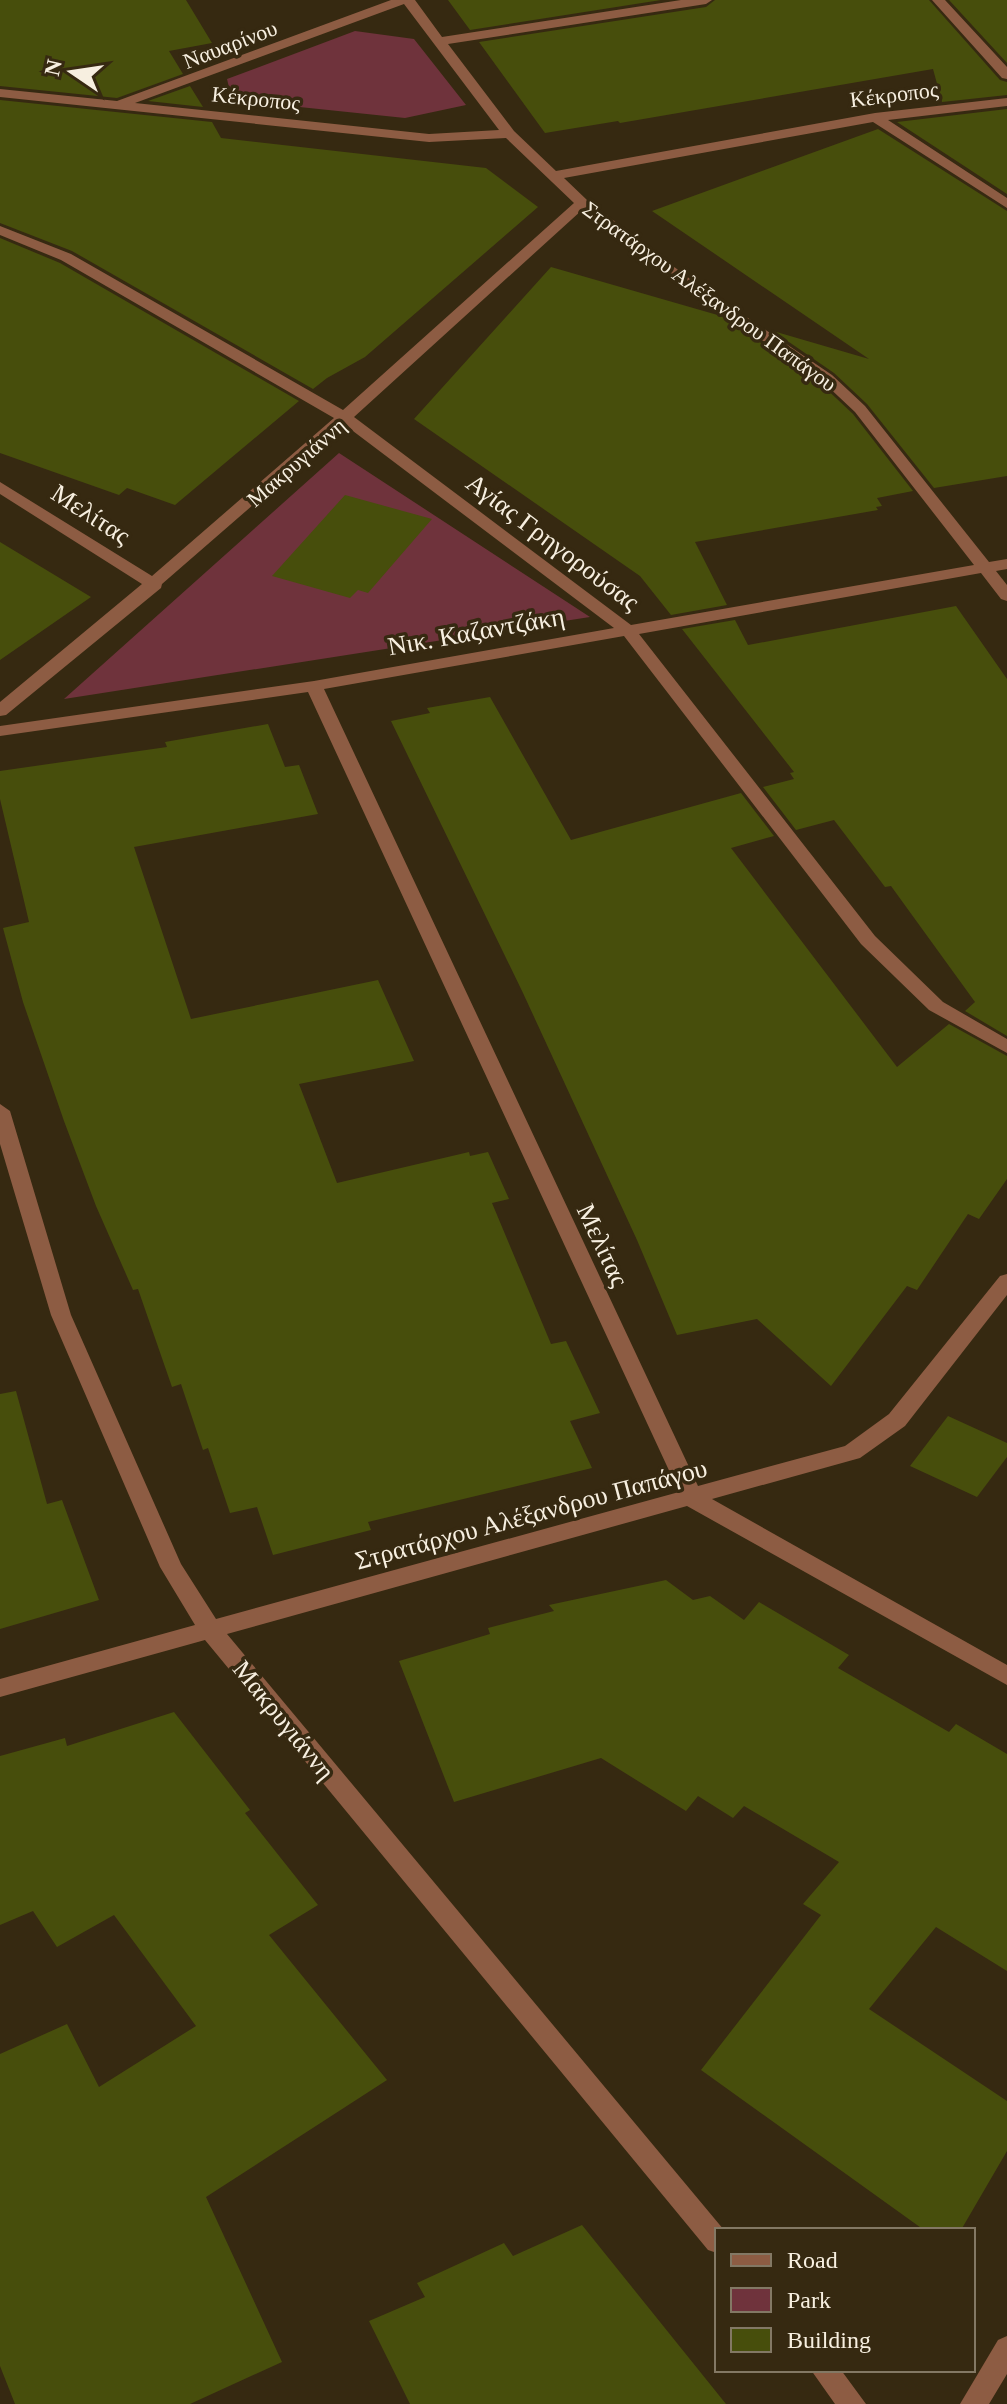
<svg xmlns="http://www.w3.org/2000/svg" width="1007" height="2404" viewBox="0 0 1007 2404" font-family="Georgia,serif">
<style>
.green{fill:#6f333c}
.building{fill:#474e0c}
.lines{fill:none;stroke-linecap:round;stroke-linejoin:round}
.minor{fill:#8d5c43;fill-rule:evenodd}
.labels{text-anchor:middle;stroke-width:7;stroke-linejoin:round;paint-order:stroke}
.far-street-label{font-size:22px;fill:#f7efe0;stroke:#362911}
.street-label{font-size:26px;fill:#f7efe0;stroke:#362911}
</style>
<rect width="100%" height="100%" fill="#362911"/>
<path class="green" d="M355 31 414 39 466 105 405 118 232 100 227 79Z
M339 453 590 617 64 699Z"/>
<path class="building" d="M0 0H186L212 43 169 51 183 74 117 98 0 86Z
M448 0H661L470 30Z
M715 0H929L1000 80 1007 82V95L942 102 933 69 620 123 618 121 545 133 479 42 706 7Z
M949 0H1007V63Z
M190 86 203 107 148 101Z
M0 100 212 122 221 138 486 168 538 207 365 357 327 378 313 389 72 251 0 223Z
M1007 109V194L897 122Z
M878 129 1007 211V476L934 488 867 404 834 373 773 331 869 359 652 211Z
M0 238 60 263 299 401 175 505 127 488 119 495 0 453Z
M551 267 721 316 820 383 853 414 913 491 877 498 882 506 876 507 878 510 695 542 727 605 671 615 640 576 414 419Z
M345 495 432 519 368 593 358 590 350 598 272 576Z
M0 542 91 597 0 660Z
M956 606 1007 679V1036L965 1011 975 1002 891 886 885 887 834 820 796 830 763 787 794 779 790 773 794 772 682 629 735 620 748 645Z
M490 697 571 840 741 793 774 836 731 848 897 1067 949 1024 1007 1056V1179L979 1219 968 1214 917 1290 907 1286 831 1386 757 1319 677 1335 637 1240 523 993 391 721 430 713 427 708Z
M268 724 285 767 299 765 318 814 134 847 191 1019 378 980 414 1061 299 1084 337 1183 469 1152 470 1156 488 1152 509 1199 492 1203 551 1344 566 1341 600 1413 570 1421 592 1468 368 1522 371 1530 273 1555 257 1507 230 1513 208 1448 203 1450 181 1384 172 1387 138 1289 133 1290 96 1206 64 1121 23 1002 3 928 29 922 0 799V771L167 747 165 742Z
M16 1391 47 1504 62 1500 99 1600 0 1629V1394Z
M948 1416 1007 1443V1457L977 1497 910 1466Z
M666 1580 693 1600 710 1596 744 1620 759 1602 849 1655 838 1668 949 1732 956 1724 1007 1754V1971L936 1927 869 2009 1007 2101V2151L961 2230H924L701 2070 821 1915 803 1904 839 1862 744 1806 733 1818 698 1796 686 1811 601 1758 454 1802 399 1661 490 1634 488 1628 554 1611 549 1605Z
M174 1712 250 1810 245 1813 318 1905 269 1935 387 2080 206 2197 282 2362 190 2404H15L0 2366V2054L67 2024 99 2087 196 2026 114 1915 57 1947 33 1911 0 1925V1756L65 1738 67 1746Z
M582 2225 726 2404H410L369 2321 425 2297 417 2283 504 2243 513 2256Z"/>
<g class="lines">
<path class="minor" d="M391 0H415L442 37 681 0H712L706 4 448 44 514 131 556 171 875 113 1007 98V106L888 120 1007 198V208L873 122 564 178 587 200 686 276 832 375 865 406 989 562 1007 559V569L996 571 1007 585V601L1001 599 981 573 639 634 875 936 943 1002 1007 1039V1053L929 1010 861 944 624 636 324 689 698 1486 845 1446 889 1414 1000 1276 1007 1274V1295L905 1426 860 1458 712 1499 1007 1665V1685L687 1506 227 1634 724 2230H717V2253L708 2250 205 1640 0 1697V1679L195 1625 160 1567 51 1315 0 1144V1104L10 1111 71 1315 181 1564 216 1619 679 1492 308 692 0 736V726L314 681 614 628 345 425 162 584 161 588 6 715 0 716V702L142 584 0 494V482L152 576 334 418 61 260 0 235V226L71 254 343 410 574 203 506 138 429 142 0 97V89L117 101ZM404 4 499 130 429 134 135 103ZM582 210 676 282 822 381 855 412 974 565 631 625 354 417Z
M932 0H945L1007 67V79L1002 78Z
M1007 2336V2374L989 2404H960L998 2340Z
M811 2370H841L866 2404H835Z"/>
</g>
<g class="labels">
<g class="far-street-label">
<text transform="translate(230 44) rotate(-21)" y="8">Ναυαρίνου</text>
<text transform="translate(894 94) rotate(-7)" y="8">Κέκροπος</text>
<text transform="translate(256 98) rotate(6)" y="8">Κέκροπος</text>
<text transform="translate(710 296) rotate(36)" y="8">Στρατάρχου Αλέξανδρου Παπάγου</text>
<text transform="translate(296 462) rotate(-41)" y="8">Μακρυγιάννη</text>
</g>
<g class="street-label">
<text transform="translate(91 514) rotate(33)" y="9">Μελίτας</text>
<text transform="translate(553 542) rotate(37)" y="9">Αγίας Γρηγορούσας</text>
<text transform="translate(476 631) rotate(-10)" y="9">Νικ. Καζαντζάκη</text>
<text transform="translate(603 1245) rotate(65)" y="9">Μελίτας</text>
<text transform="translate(531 1514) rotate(-15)" y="9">Στρατάρχου Αλέξανδρου Παπάγου</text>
<text transform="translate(284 1720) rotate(51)" y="9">Μακρυγιάννη</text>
</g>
</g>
<rect x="715" y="2228" width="260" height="144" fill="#362911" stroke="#837864" stroke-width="2"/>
<rect x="731" y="2254" width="40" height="12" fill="#8d5c43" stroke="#837864" stroke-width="2"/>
<text x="787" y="2268" font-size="24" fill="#f7efe0">Road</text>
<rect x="731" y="2288" width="40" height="24" fill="#6f333c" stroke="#837864" stroke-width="2"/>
<text x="787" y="2308" font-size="24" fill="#f7efe0">Park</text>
<rect x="731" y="2328" width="40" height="24" fill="#474e0c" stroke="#837864" stroke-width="2"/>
<text x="787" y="2348" font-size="24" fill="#f7efe0">Building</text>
<g transform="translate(72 72) rotate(283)" stroke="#362911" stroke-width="6" paint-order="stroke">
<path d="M0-6L14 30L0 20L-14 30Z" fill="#f7efe0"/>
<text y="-12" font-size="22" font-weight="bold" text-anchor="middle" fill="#f7efe0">N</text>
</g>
</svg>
